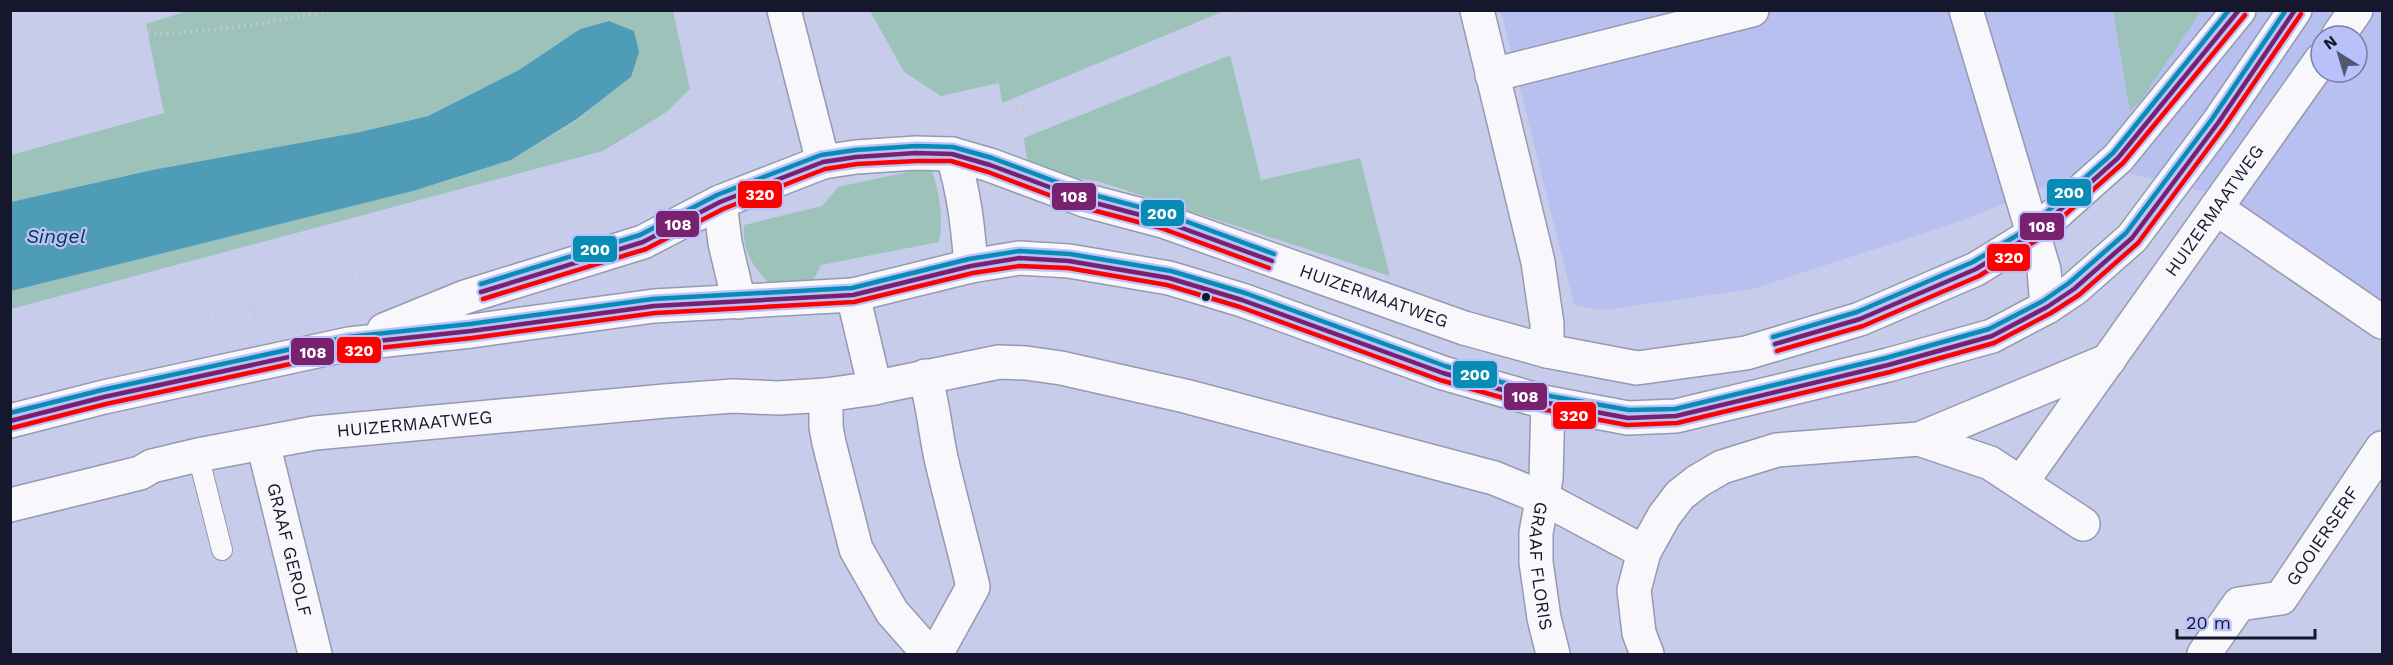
<svg xmlns="http://www.w3.org/2000/svg" width="2393" height="665" viewBox="0 0 2393 665" font-family="'Work Sans',sans-serif">
<style>
.built{fill:#b8c0f0;fill-rule:evenodd}
.green{fill:#9dc2ba}
.water{fill:#4e9cb6}
.lines{fill:none;stroke-linecap:round;stroke-linejoin:round}
.service-casing{stroke:#9699b0;stroke-width:22}
.minor-casing{stroke:#9699b0;stroke-width:36}
.secondary-casing{stroke:#9699b0;stroke-width:36}
.path{stroke:#c7c9d1;stroke-width:4;stroke-dasharray:1.5 4.5;stroke-linecap:butt}
.service{stroke:#f7f7fc;stroke-width:20}
.minor{stroke:#f7f7fc;stroke-width:33}
.secondary{stroke:#f7f7fc;stroke-width:33}
.bus-1-casing{stroke:#b8c1f9;stroke-width:9}
.bus-2-casing{stroke:#b8c1f9;stroke-width:9}
.bus-3-casing{stroke:#b8c1f9;stroke-width:9}
.bus-1{stroke:#77216f;stroke-width:4.5}
.bus-2{stroke:#f00;stroke-width:4.5}
.bus-3{stroke:#078db5;stroke-width:4.5}
.bus-dot{fill:#15182c;stroke:#b8c1f9;stroke-width:2}
.labels{text-anchor:middle;stroke-width:4.5;stroke-linejoin:round;paint-order:stroke}
.street-label{font-size:18px;fill:#15182c;stroke:#b8c1f9}
.water-label{font-size:20px;font-style:italic;fill:#073641;stroke:#b8c1f9}
.line-badge{stroke:#b8c1f9;stroke-width:2}
.badge-label{font-size:16px;text-anchor:middle;font-weight:bold;fill:#fff}
</style>
<rect width="100%" height="100%" fill="#c7ccea"/>
<path class="built" d="M1501 11H2382V306L2228 197 2097 166 1963 220 1753 289 1603 310 1574 305ZM2321 36H2357V72H2321Z"/>
<path class="green" d="M191 10 673 11 690 89 665 113 603 151 11 309 10 291 413 191 511 160 577 120 631 77 634 31 608 21 580 29 519 70 428 116 360 132 152 170 11 202V155L164 113 146 24Z
M870 11H1224L1002 103 999 83 941 96 904 72Z
M2113 11H2201L2142 99 2130 111Z
M1230 55 1261 180 1360 158 1390 276 1097 181 1062 177 1027 161 1024 138Z
M931 167C939 192 944 216 939 242L821 265 810 287 779 293C758 274 741 254 744 225L822 206 838 187Z"/>
<path class="water" d="M609 21 634 31 639 52 631 77 577 119 511 160 413 191 11 291V202L152 170 360 132 428 116 519 70 580 29Z"/>
<g class="lines">
<g class="service-casing">
<path id="service" d="M198 455 222 550"/>
</g>
<g class="minor-casing">
<g id="minor">
<path d="M784 10 823 162"/>
<path d="M1477 10 1538 262 1547 324V351"/>
<path d="M1966 10 2044 270 2047 307"/>
<path d="M2338 36 2356 10"/>
<path d="M1492 75 1752 10"/>
<path d="M2216 208 2382 322"/>
<path d="M853 295 875 388"/>
<path d="M925 376C933 403 935 430 941 458 951 501 963 544 973 587L936 654"/>
<path d="M826 395V427L829 443 856 549 892 612 929 654"/>
<path id="s1" d="M1548 403 1546 478 1536 533V562L1544 618 1553 654"/>
<path d="M1919 439 1990 463 2083 524"/>
<path id="s2" d="M263 443 315 654"/>
<path id="s3" d="M2021 483 2321 60"/>
<path id="s4" d="M10 505 140 473 152 466 198 455 315 433 665 401 733 396 778 398 826 395 868 389 999 362 1026 363 1061 368 1185 396 1494 478 1543 498 1644 552"/>
<path d="M1647 654 1639 633 1634 590 1644 552 1664 516 1680 495 1698 481 1722 467 1777 450 1919 439 2109 360"/>
<path id="s5" d="M2204 654 2239 604 2281 598 2382 448"/>
</g>
</g>
<g class="secondary-casing">
<g id="secondary">
<path d="M952 154C964 191 968 227 971 266"/>
<path d="M720 202 725 243 739 302"/>
<path id="s6" d="M384 330 465 297 643 242 720 202 823 162 856 157 916 153 952 154 990 165 1084 200 1163 221 1464 328 1547 351 1637 368 1746 353 1860 319 1976 269 2033 234 2118 158 2239 10"/>
<path d="M10 421 104 397 349 344 471 331 654 306 853 295 971 266 1019 258 1069 261 1169 278 1242 300 1443 373 1548 403 1628 418 1676 416 1888 365 1992 336 2047 307 2074 289 2132 238 2218 123 2295 10"/>
</g>
</g>
<path class="path" d="M130 10 142 29 151 33 164 34 231 28 336 10
M975 116 1005 113 1054 98 1247 10
M253 306 255 322
M10 366 253 306 662 183"/>
<use href="#service" class="service"/>
<use href="#minor" class="minor"/>
<use href="#secondary" class="secondary"/>
<g class="bus-1-casing">
<path id="bus-1" d="M481 292 643 242 720 202 823 162 856 157 916 153 952 154 990 165 1084 200 1163 221 1272 261
M1775 344 1860 319 1976 269 2033 234 2118 158 2239 10
M10 421 104 397 349 344 471 331 654 306 853 295 971 266 1019 258 1069 261 1169 278 1242 300 1443 373 1548 403 1628 418 1676 416 1888 365 1992 336 2047 307 2074 289 2132 238 2218 123 2295 10"/>
</g>
<g class="bus-2-casing">
<path id="bus-2" d="M483 299 646 249 723 209 825 169 857 164 916 161H951L988 172 1081 207 1161 228 1269 268
M1777 351 1863 326 1979 276 2037 240 2123 163 2245 15
M12 428 106 404 350 351 472 338 655 313 854 302 973 273 1019 266 1068 268 1167 285 1240 307 1440 380 1546 410 1627 425 1677 423 1890 372 1994 343 2051 313 2079 295 2138 243 2224 127 2301 14"/>
</g>
<g class="bus-3-casing">
<path id="bus-3" d="M481 284 640 235 717 195 821 155 856 150 916 146 953 147 992 158 1086 193 1166 214 1274 254
M1773 337 1857 312 1973 262 2029 228 2113 153 2229 10
M10 413 102 390 347 337 470 324 653 299 852 288 969 259 1019 251 1070 254 1171 271 1245 293 1445 366 1550 396 1629 410 1675 409 1886 358 1989 329 2043 301 2069 283 2126 233 2212 119 2286 10"/>
</g>
<use href="#bus-1" class="bus-1"/>
<use href="#bus-2" class="bus-2"/>
<use href="#bus-3" class="bus-3"/>
</g>
<circle class="bus-dot" cx="1206" cy="297" r="5"/>
<g class="labels">
<g class="street-label">
<text dy="6" stroke="none"><textPath href="#s3" startOffset="334">HUIZERMAATWEG</textPath></text>
<text dy="6" stroke="none"><textPath href="#s6" startOffset="1046">HUIZERMAATWEG</textPath></text>
<text dy="6" stroke="none"><textPath href="#s4" startOffset="414">HUIZERMAATWEG</textPath></text>
<text dy="6" stroke="none"><textPath href="#s5" startOffset="178">GOOIERSERF</textPath></text>
<text dy="6" stroke="none"><textPath href="#s2" startOffset="110">GRAAF GEROLF</textPath></text>
<text dy="6" stroke="none"><textPath href="#s1" startOffset="164">GRAAF FLORIS</textPath></text>
</g>
<g class="water-label">
<text x="56" y="243">Singel</text>
</g>
</g>
<g class="line-badge">
<rect x="2046" y="178" width="46" height="29" rx="6" fill="#078db5"/>
<rect x="737" y="180" width="46" height="29" rx="6" fill="#f00"/>
<rect x="1051" y="182" width="46" height="29" rx="6" fill="#77216f"/>
<rect x="1140" y="199" width="45" height="28" rx="6" fill="#078db5"/>
<rect x="655" y="210" width="45" height="28" rx="6" fill="#77216f"/>
<rect x="2019" y="212" width="46" height="29" rx="6" fill="#77216f"/>
<rect x="572" y="235" width="46" height="28" rx="6" fill="#078db5"/>
<rect x="1986" y="243" width="45" height="29" rx="6" fill="#f00"/>
<rect x="336" y="336" width="46" height="28" rx="6" fill="#f00"/>
<rect x="290" y="337" width="45" height="29" rx="6" fill="#77216f"/>
<rect x="1452" y="360" width="46" height="29" rx="6" fill="#078db5"/>
<rect x="1503" y="382" width="45" height="29" rx="6" fill="#77216f"/>
<rect x="1552" y="401" width="45" height="29" rx="6" fill="#f00"/>
</g>
<g class="badge-label">
<text x="2069" y="198">200</text>
<text x="760" y="200">320</text>
<text x="1074" y="202">108</text>
<text x="1162" y="219">200</text>
<text x="678" y="230">108</text>
<text x="2042" y="232">108</text>
<text x="595" y="255">200</text>
<text x="2009" y="263">320</text>
<text x="359" y="356">320</text>
<text x="313" y="358">108</text>
<text x="1475" y="380">200</text>
<text x="1525" y="402">108</text>
<text x="1574" y="421">320</text>
</g>
<rect width="2393" height="665" fill="none" stroke="#15182c" stroke-width="24"/>
<g transform="translate(2339 54) rotate(323)"><circle r="28" fill="#b8c1f9" stroke="#777da7" stroke-width="1.5"/>
<path d="M0-4.5L10 22L0 15L-10 22Z" fill="#53576e"/>
<text y="-9" font-size="16" font-weight="bold" text-anchor="middle" fill="#15182c">N</text>
</g>
<path d="M2177 629v9h138v-9" fill="none" stroke="#15182c" stroke-width="3"/>
<text x="2186" y="629" font-size="18" fill="#15182c" stroke="#b8c1f9" stroke-width="4.5" paint-order="stroke">20 m</text>
</svg>
